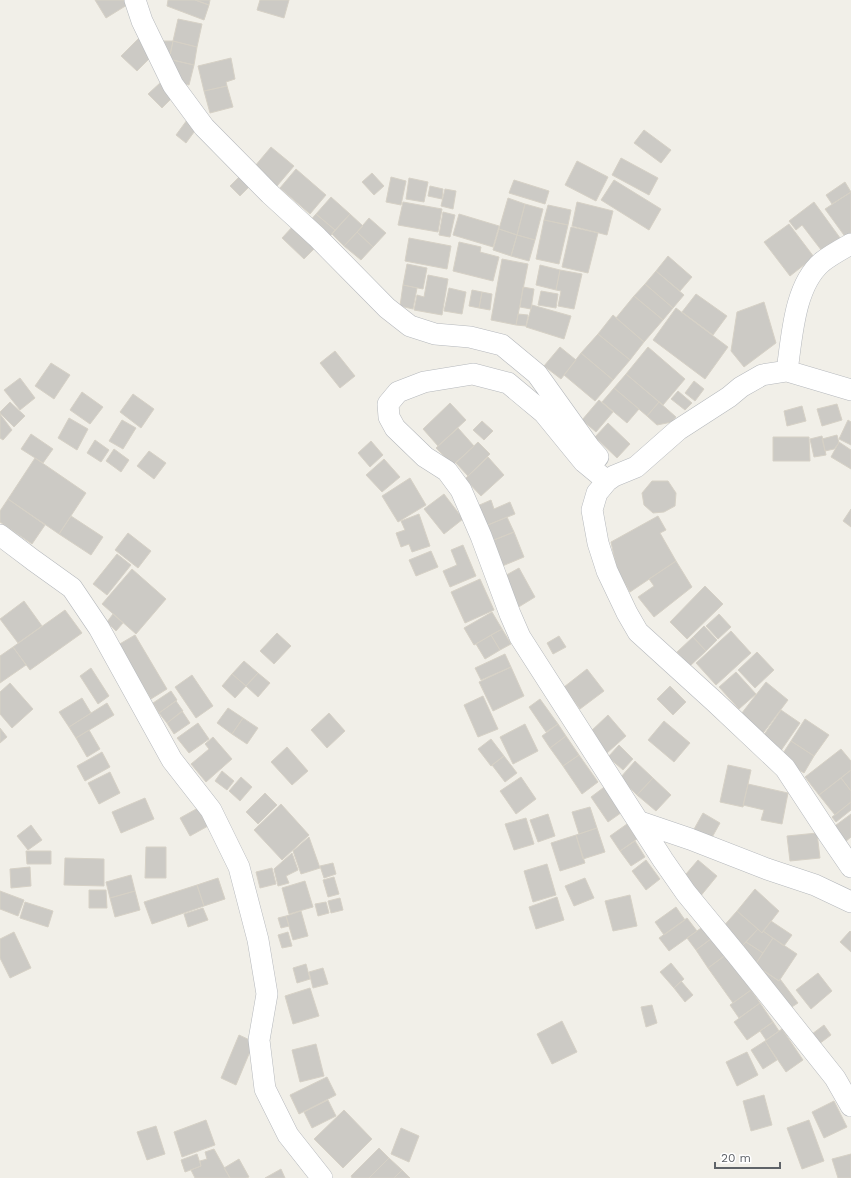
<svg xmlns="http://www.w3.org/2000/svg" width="851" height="1178" viewBox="0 0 851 1178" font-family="'Work Sans',sans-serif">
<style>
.building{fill:#cccac5;stroke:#d6d1c6}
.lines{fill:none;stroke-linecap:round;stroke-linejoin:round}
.minor-casing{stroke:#b5b8bc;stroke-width:22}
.minor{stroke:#fff;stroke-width:21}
</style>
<rect width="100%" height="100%" fill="#f1efe8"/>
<path class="building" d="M95 0H124L127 5 106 18Z
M168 0H195L209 5 204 20 167 6Z
M195 0H210L209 5Z
M260 0H289L284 18 257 10Z
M178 19 202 24 197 47 173 41Z
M140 37 156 52 137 71 121 56Z
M161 41H173L170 56Z
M173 41 197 47 194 65 169 59Z
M231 58 235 79 226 82 227 86 204 91 198 66Z
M172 60 194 65 189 85 179 83Z
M161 82 174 96 162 108 148 94Z
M227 86 233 107 210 113 204 91Z
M187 120 197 128 186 143 176 135Z
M644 130 671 150 661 163 634 143Z
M271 147 294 166 277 186 255 166Z
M621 158 658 178 649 195 612 175Z
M577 161 608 177 596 201 565 185Z
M296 169 326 195 310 214 280 188Z
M245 171 255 181 240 196 230 186Z
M372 173 384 186 374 195 362 182Z
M391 177 406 181 401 205 386 202Z
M409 178 428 182 424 202 406 199Z
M514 180 549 191 545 204 509 193Z
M614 180 661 209 649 230 601 200Z
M845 182 851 192 832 204 826 195Z
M430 186 443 189 442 199 428 196Z
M445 189 456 191 453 209 441 206Z
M851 192V241L849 242 825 209Z
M331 197 350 214 335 230 316 214Z
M508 198 525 204 517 235 499 229Z
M403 202 442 209 438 232 398 225Z
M577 202 613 211 607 235 572 226Z
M814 202 843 242 825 255 802 225 796 230 789 221Z
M525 204 543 209 535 240 517 235Z
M548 205 571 210 568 225 544 220Z
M443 212 455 215 450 237 439 235Z
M316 214 335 230 327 240 308 223Z
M350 214 363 226 344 246 332 234Z
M459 214 499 226 493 247 453 235Z
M369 218 386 233 373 247 357 232Z
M544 220 568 225 559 264 536 259Z
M789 224 814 257 790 276 764 242Z
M294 225 317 246 304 259 282 238Z
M571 227 598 233 588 273 562 267Z
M499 229 517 235 511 256 493 250Z
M357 232 373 247 361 260 344 246Z
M517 235 535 240 529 261 511 256Z
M409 238 451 246 447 269 405 261Z
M459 242 481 247 480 252 499 257 493 281 453 271Z
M668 256 692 277 680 291 656 271Z
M502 259 528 264 516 325 491 320Z
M407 264 427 268 423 289 403 285Z
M540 265 560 270 556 290 536 285Z
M560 270 582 274 574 309 558 306 561 291 556 290Z
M656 271 684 295 673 308 645 284Z
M428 275 448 279 442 315 414 310 417 295 424 297Z
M645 284 673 308 663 320 634 296Z
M403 285 417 288 413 309 400 306Z
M523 287 534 289 531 309 520 307Z
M449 288 466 292 462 314 444 311Z
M472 290 482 292 479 308 469 306Z
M541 291 558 294 556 308 538 305Z
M482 292 492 294 490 310 479 308Z
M696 294 727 316 713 335 682 312Z
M634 296 663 320 644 342 616 318Z
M764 302 776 343 744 367 731 351 737 312Z
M532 305 571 316 564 339 526 327Z
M676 308 728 347 705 379 653 340Z
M518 314 528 315 526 326 516 325Z
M613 315 644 342 630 360 598 334Z
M598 334 630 360 613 380 581 353Z
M560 347 576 360 561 379 544 366Z
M648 347 685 379 663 405 626 374Z
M335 351 355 376 340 388 320 363Z
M581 353 613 380 595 401 564 375Z
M51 363 70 375 54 399 35 386Z
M626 374 659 402 647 416 614 388Z
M20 378 35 398 20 410 4 390Z
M694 381 704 389 695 401 685 393Z
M614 388 639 409 627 423 602 402Z
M678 391 692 403 685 410 671 399Z
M82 392 103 407 90 424 70 410Z
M133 394 154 409 141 428 120 412Z
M599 400 613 412 596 432 582 420Z
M10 402 25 416 14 427 0 413V412Z
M659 402 676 417 672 422 657 425 647 416Z
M450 403 466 420 438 446 423 429Z
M837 404 842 420 822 426 817 409Z
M802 406 806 421 787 426 784 411Z
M0 414 12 430 3 440 0 438Z
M69 418 88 429 77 450 58 438Z
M122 420 136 428 123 449 109 441Z
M848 420 851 422V445L839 439Z
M482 421 493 431 484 440 473 430Z
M608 423 630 444 617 458 595 437Z
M458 428 474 446 453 465 436 448Z
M31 434 53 449 43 463 21 449Z
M837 435 839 443 834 449 825 451 822 439Z
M822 436 826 455 814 457 810 439Z
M773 437H809L810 461H773Z
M95 440 109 450 101 462 87 453Z
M371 441 383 455 370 467 358 453Z
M478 442 490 454 468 476 456 463Z
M839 442 851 450V469L831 457Z
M114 449 129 460 121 472 106 461Z
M149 451 166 463 154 479 137 466Z
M488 457 504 475 481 496 465 479Z
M35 458 86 493 59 534 8 499Z
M384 459 400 477 382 492 366 475Z
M410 478 426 505 398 522 382 496Z
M652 481H668L676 493 675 506 664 512 653 513 644 505 642 493Z
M444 494 463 519 444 534 424 509Z
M8 499 45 525 32 544 0 522V511Z
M491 500 494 509 510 502 515 514 483 527 475 507Z
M851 509V527L843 521Z
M419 514 430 546 412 552 409 544 401 547 396 533 405 530 401 521Z
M71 516 103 537 91 555 59 534Z
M658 516 666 530 660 533 676 561 630 592 617 570 611 542Z
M507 517 514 532 489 542 483 527Z
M514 532 524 557 500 567 489 542Z
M128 533 151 551 138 568 115 550Z
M463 545 476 576 450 587 443 571 457 565 451 550Z
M431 551 438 567 416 576 409 560Z
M117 554 131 565 107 595 93 584Z
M676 561 692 587 654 617 638 597 654 586 649 579Z
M519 568 535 597 517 608 501 578Z
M132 569 166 599 136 634 102 604Z
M480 579 494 610 465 623 451 592Z
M705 586 723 604 687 639 670 622Z
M24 601 42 626 18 643 0 619Z
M65 610 82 633 30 670 13 647Z
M492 612 502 629 474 645 464 628Z
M113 614 123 623 116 631 107 622Z
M719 614 731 627 718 639 706 626Z
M704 626 717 640 706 651 693 637Z
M502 629 511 644 500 650 491 635Z
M731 631 751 653 716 685 696 663Z
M277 633 291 646 274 664 260 651Z
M135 635 167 689 151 699 118 645Z
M491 635 500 650 485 659 476 644Z
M559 636 566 647 553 654 547 643Z
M693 637 706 651 690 666 677 652Z
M13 647 26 665 0 683V656Z
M757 652 774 670 755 688 738 670Z
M505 654 511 667 481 680 475 668Z
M244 661 258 673 246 686 232 674Z
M511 667 524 696 493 711 479 682Z
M91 668 109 696 98 704 80 676Z
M587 669 604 691 580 709 564 687Z
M736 672 756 694 739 709 719 687Z
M258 673 270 683 258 697 246 686Z
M232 674 246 686 235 698 222 686Z
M192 675 213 706 196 718 175 687Z
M766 682 788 700 761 736 738 718Z
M10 683 33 709 12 728 0 714V692Z
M670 686 686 702 673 715 657 699Z
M171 691 177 700 159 713 153 703Z
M483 696 498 729 478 737 464 705Z
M82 698 91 713 69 727 59 712Z
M540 699 558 724 546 732 529 707Z
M176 701 183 711 167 723 159 713Z
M107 703 114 715 76 738 69 727Z
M228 708 243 718 232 734 217 723Z
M781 710 800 723 780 752 761 739Z
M182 711 190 723 174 734 167 723Z
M329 713 345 731 327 748 311 730Z
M608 715 626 736 607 753 589 733Z
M243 718 258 728 247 744 232 734Z
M805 719 829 735 814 756 791 741Z
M664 721 690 743 674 762 648 740Z
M198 723 209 739 189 753 177 738Z
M525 724 538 751 513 764 500 737Z
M558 724 566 736 550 748 542 736Z
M0 728 7 737 0 743Z
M89 730 100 749 87 757 76 738Z
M566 736 579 755 563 766 550 748Z
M213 737 232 759 206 782 191 764 209 749 205 744Z
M491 739 504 756 491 766 478 749Z
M791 741 814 756 804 773 780 758Z
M619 745 633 759 623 770 608 757Z
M287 747 308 771 292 785 271 762Z
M841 749 851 761V770L819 795 805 777Z
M102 752 110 767 85 781 77 766Z
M579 755 598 782 582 794 563 766Z
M504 756 517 773 505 782 492 765Z
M635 761 653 778 637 795 620 778Z
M728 765 751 770 743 807 720 802Z
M851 770V791L841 778Z
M222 771 234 781 227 790 215 781Z
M110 772 120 793 99 804 88 783Z
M241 777 252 787 240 801 229 791Z
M521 777 536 799 516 814 500 791Z
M653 778 671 795 656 811 637 795Z
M841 778 851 791V802L835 815 819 795Z
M748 784 788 793 782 824 761 820 764 810 743 805Z
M607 785 625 810 608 822 591 797Z
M265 793 277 805 258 824 246 812Z
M145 798 154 819 121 833 112 812Z
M851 802V810L836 822 832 817Z
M281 804 309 835 282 860 254 830Z
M590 807 597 828 579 834 572 812Z
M198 808 208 826 190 836 180 818Z
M703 813 720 823 710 841 693 831Z
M548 814 555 836 538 842 530 820Z
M851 814V837L844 843 832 828Z
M526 818 534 844 514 850 505 824Z
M627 824 637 839 620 851 610 836Z
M31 825 42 840 28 850 17 836Z
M597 828 605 852 583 859 576 835Z
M817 833 820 858 790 861 787 836Z
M576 835 585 863 560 871 551 843Z
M309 837 320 868 301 874 293 851Z
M635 841 645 857 631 866 620 851Z
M146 847H166V878H145Z
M26 851H51V864H27Z
M292 853 298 870 286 876 289 883 278 886 274 869Z
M65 858 104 859V886L64 885Z
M646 860 660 879 646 890 632 871Z
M698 860 717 876 699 898 680 881Z
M333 863 336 874 324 878 320 866Z
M547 864 556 895 533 902 524 871Z
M30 867 31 886 11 888 10 869Z
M272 868 276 884 260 888 256 872Z
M131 875 135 891 110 898 106 882Z
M334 877 339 894 328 897 323 880Z
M218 878 225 899 204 906 197 885Z
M585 878 594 898 574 906 565 886Z
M305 881 313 907 289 914 282 888Z
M197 885 204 906 152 924 144 902Z
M755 889 779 911 762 933 737 911Z
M89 890H106L107 908H89Z
M0 891 24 900 18 916 0 909Z
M135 891 140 910 115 917 110 898Z
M630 895 637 926 613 931 605 901Z
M557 897 564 920 536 929 529 907Z
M340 898 343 910 331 913 328 901Z
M25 902 53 911 48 927 20 918Z
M326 902 329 913 318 916 315 904Z
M676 907 685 920 664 935 655 922Z
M203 908 208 920 188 927 184 914Z
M301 911 308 936 293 940 286 916Z
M737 911 758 929 741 947 721 929Z
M286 916 289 926 281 928 278 918Z
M687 918 697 931 669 951 659 938Z
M771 921 792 935 784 946 763 931Z
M704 926 712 938 696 950 687 938Z
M758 929 762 933 763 931 773 938 763 953 746 942Z
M850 931 851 932V952L840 942Z
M14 932 31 968 10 978 0 958V939Z
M288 932 292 946 282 948 278 935Z
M715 936 727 954 708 968 696 950Z
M773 938 797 954 779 981 755 965Z
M746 942 763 953 755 965 741 947Z
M727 954 751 990 733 1003 708 968Z
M671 963 684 979 674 988 660 972Z
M306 964 310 979 297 983 293 968Z
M755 965 779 981 780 979 798 1003 784 1012Z
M323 968 328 984 313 988 309 972Z
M818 973 832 991 811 1009 796 990Z
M681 981 693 995 685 1002 674 988Z
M310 988 319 1016 293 1024 285 996Z
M751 990 760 1003 739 1018 730 1005Z
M760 1003 773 1022 747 1040 734 1022Z
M652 1005 657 1023 646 1027 641 1007Z
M562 1021 577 1052 552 1064 537 1034Z
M773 1022 779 1031 766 1040 760 1031Z
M824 1025 831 1035 815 1047 808 1037Z
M782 1029 803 1060 786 1072 765 1041Z
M239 1035 254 1042 236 1085 221 1078Z
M765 1041 777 1060 763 1069 751 1050Z
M316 1044 324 1076 300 1082 292 1050Z
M747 1052 758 1075 737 1086 726 1062Z
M327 1077 336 1095 299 1114 290 1095Z
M764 1095 772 1125 751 1131 743 1101Z
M328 1100 336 1116 312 1128 304 1112Z
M834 1101 847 1127 824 1138 812 1112Z
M344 1110 372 1139 343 1168 314 1139Z
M206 1120 215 1145 182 1157 174 1132Z
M809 1120 824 1161 802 1169 787 1128Z
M156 1126 165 1154 147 1160 137 1132Z
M401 1128 419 1136 409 1162 391 1154Z
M379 1148 389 1158 369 1178H352L351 1176Z
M214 1149 230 1178H195L191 1170 201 1166 200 1161 207 1159 205 1152Z
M197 1154 201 1166 185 1172 181 1160Z
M851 1154V1178H838L832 1159Z
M389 1158 402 1170 394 1178H369Z
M239 1159 249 1177 246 1178H230L224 1168Z
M281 1169 285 1178H265Z
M402 1170 410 1178H394Z"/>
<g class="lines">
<g class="minor-casing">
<path id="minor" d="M135 0 142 21 173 85 204 127 270 194 317 237 387 308 410 326 435 334 470 337 502 345 537 374 590 448 598 457
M787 371C792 337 794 286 822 262 831 255 842 249 851 244
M851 390 787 371 762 375 741 387 729 397 678 430 636 467 614 476 607 481 597 493 592 510 598 543 607 571 627 613 638 632 715 702 785 768 829 835 851 867
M607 481 584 462 544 413 508 383 473 374 424 382 398 392 388 404 389 417 395 428 425 457 447 471 461 490 481 536 510 614 520 637 663 860 686 893 737 955 835 1078 851 1106
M0 535 33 560 72 588 99 628 172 760 211 810 239 867 258 940 267 994 259 1040 265 1089 288 1135 322 1178
M640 822 690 839 767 869 815 885 851 902"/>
</g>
<use href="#minor" class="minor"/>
</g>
<path d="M715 1162v6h65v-6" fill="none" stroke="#5f6368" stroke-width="2"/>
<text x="721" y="1162" font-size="12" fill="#5f6368" stroke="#ffffff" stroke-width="3" paint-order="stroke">20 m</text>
</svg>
